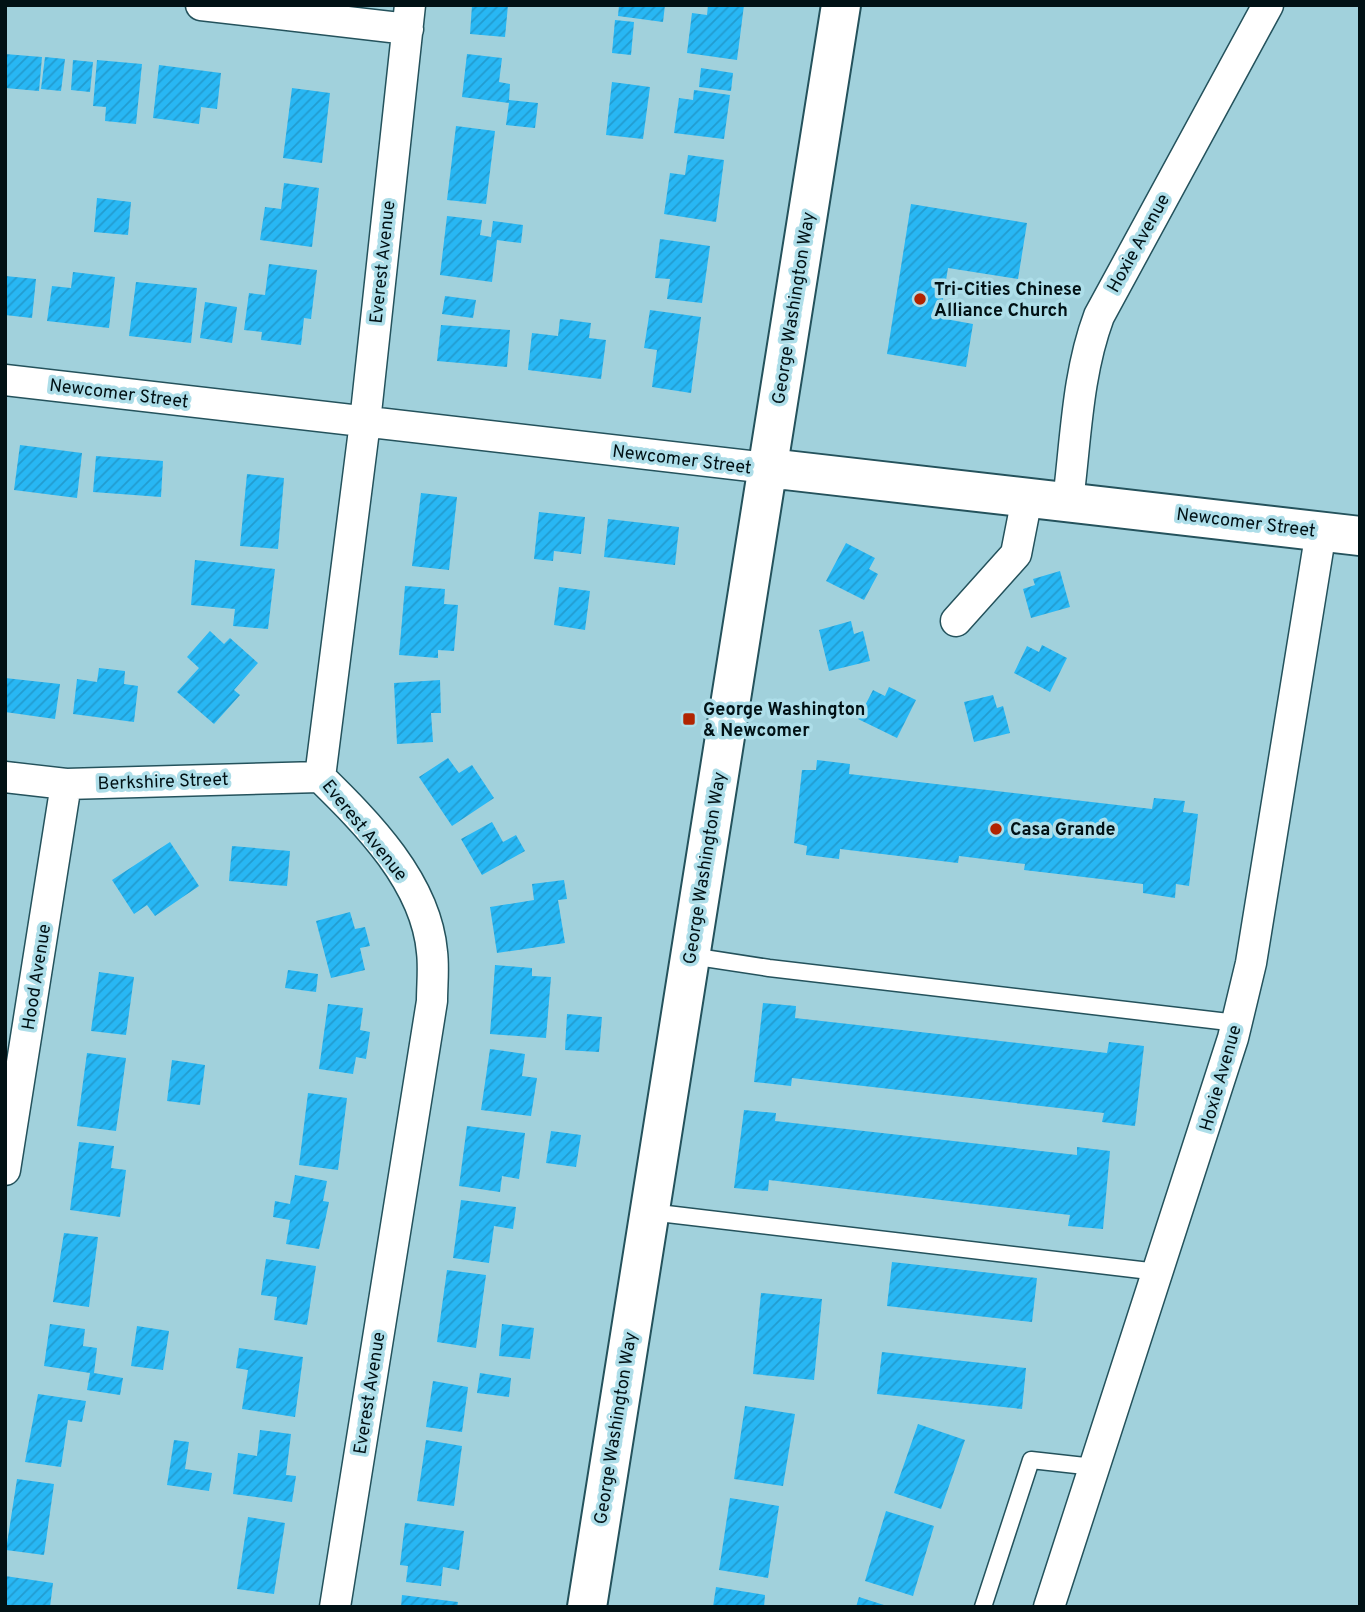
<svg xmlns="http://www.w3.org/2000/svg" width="1365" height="1612" viewBox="0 0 1365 1612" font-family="Overpass,sans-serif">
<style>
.building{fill:url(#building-hatch)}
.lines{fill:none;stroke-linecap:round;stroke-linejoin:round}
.lane-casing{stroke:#24525c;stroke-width:19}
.street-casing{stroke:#24525c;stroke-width:33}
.secondary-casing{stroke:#24525c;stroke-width:42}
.lane{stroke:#fff;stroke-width:16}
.street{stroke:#fff;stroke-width:30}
.secondary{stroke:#fff;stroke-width:38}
.poi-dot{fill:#b12401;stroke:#aedee9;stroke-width:2.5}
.labels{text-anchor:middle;stroke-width:7;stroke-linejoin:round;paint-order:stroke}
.street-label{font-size:18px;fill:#011115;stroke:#aedee9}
.poi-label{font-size:18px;font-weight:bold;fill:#011115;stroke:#aedee9;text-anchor:start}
</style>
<defs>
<pattern id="building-hatch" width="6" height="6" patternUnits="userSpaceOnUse" patternTransform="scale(1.75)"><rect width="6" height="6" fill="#28b7f4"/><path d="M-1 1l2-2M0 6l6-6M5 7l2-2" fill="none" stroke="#229cd0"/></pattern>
</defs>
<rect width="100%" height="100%" fill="#a1d1dc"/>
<path class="building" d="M472 5H508L505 37 470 34Z
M619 5H665L663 22 618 16Z
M708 5H744L737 60 687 53 692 13 707 15Z
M615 20 634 22 631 55 612 53Z
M5 54 42 57 39 91 5 88Z
M467 54 502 58 499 82 510 84 509 100 538 103 535 128 506 125 509 103 462 97Z
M45 57 65 59 61 91 41 89Z
M73 60 93 62 90 92 71 90Z
M97 60 142 64 136 124 105 121 106 107 93 106Z
M159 65 221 73 217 109 201 107 199 124 153 118Z
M701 68 733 73 731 91 699 87Z
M612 82 650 87 643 139 606 135Z
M292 88 330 93 322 163 283 158Z
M694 90 730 95 724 139 674 133 679 98 693 100Z
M456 126 495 131 486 204 447 200Z
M688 155 724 160 716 222 664 214 670 173 685 175Z
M284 183 319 188 312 247 260 240 265 207 281 209Z
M97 198 131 202 128 235 94 232Z
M911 204 1027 223 1018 279 948 268 940 318 973 324 966 367 887 354Z
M447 216 482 220 480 235 491 237 493 221 523 225 521 243 497 240 492 282 440 275Z
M660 239 710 246 702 303 667 299 670 279 655 278Z
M269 264 317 270 311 319 304 318 301 345 261 340 262 332 244 330 249 293 265 295Z
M73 272 115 277 109 328 47 321 52 286 71 288Z
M5 276 36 279 32 318 5 315Z
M136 282 197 288 191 343 129 336Z
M445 296 476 300 473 318 442 314Z
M205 302 237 307 232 343 200 338Z
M650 310 701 317 691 393 652 387 657 350 644 348Z
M560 319 591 323 589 338 606 340 601 379 528 370 532 333 558 336Z
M441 325 510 330 507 367 437 361Z
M20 445 82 453 77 498 14 490Z
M96 456 163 461 161 497 93 492Z
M247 474 284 478 278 549 240 546Z
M421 493 457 497 449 570 412 566Z
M539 512 585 517 581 554 554 551 553 561 534 559Z
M608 519 679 527 675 565 604 557Z
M846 543 875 558 869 569 878 574 864 600 826 581Z
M195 560 275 569 268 629 233 626 235 609 191 605Z
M1060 571 1070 607 1031 618 1023 589 1035 585 1033 579Z
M405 586 445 589 444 604 458 605 454 651 438 650V658L399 655Z
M559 587 590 591 585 630 554 625Z
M851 621 854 634 863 631 870 661 829 671 819 630Z
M210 631 224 644 230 638 258 663 234 690 240 695 214 724 177 692 199 668 187 657Z
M1042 645 1067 658 1050 692 1014 673 1027 646 1039 652Z
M99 668 125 671 124 684 138 686 134 722 73 714 77 679 97 682Z
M5 678 60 684 55 719 5 712Z
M440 680 441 713H431L433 742 397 744 394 683Z
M889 687 916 700 897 738 858 719 873 690 885 696Z
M993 695 997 708 1003 706 1010 733 974 742 964 702Z
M448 758 459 773 472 765 494 798 452 826 419 777Z
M817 760 850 764 849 774 1152 809 1154 798 1185 801 1183 812 1198 814 1189 886 1176 884 1175 898 1143 893V884L1024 870 1025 864 959 856 958 863 840 849 839 859 806 855 807 846 794 843 802 770H816Z
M492 822 503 842 516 835 525 851 482 875 461 839Z
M170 842 199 886 155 916 147 905 134 914 112 880Z
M232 846 290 851 287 886 229 881Z
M564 880 567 899 558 900 565 943 497 953 490 907 534 900 532 884Z
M350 912 355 929 365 927 370 946 360 948 365 970 331 978 316 921Z
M495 965 532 968V976L551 977 546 1038 490 1034Z
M288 970 318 974 316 992 285 988Z
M99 972 134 977 126 1035 91 1031Z
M763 1003 796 1006 795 1018 1107 1053 1109 1042 1144 1046 1135 1126 1102 1122 1104 1113 792 1078 791 1086 754 1082Z
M328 1004 363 1008 360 1030 370 1032 366 1059 356 1057 353 1074 319 1069Z
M567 1014 602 1017 599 1052 565 1050Z
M490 1049 525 1054 522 1076 537 1078 531 1116 481 1110Z
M87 1053 126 1058 116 1131 77 1126Z
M172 1060 205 1065 200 1105 167 1101Z
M308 1093 347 1098 338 1170 299 1165Z
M744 1110 776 1113 775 1121 1077 1155V1147L1110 1151 1103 1229 1068 1226 1070 1215 769 1180 768 1191 734 1188Z
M467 1126 525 1133 519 1179 502 1176 500 1192 459 1186Z
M551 1131 581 1135 576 1167 546 1163Z
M79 1142 114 1146 111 1168 126 1170 120 1217 70 1210Z
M295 1175 327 1181 323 1201 329 1202 319 1249 286 1244 290 1220 273 1217 275 1201 290 1204Z
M461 1200 516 1207 513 1229 494 1226 489 1263 453 1258Z
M64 1233 98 1237 89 1307 53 1302Z
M266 1259 316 1266 307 1325 274 1320 277 1297 261 1295Z
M892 1262 1037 1278 1032 1322 887 1306Z
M447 1270 486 1275 476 1348 437 1342Z
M761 1293 822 1299 814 1380 753 1374Z
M50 1324 85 1329 83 1346 97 1348 94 1373 123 1378 120 1395 87 1390 90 1373 44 1366Z
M502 1324 534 1328 530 1359 499 1356Z
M137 1326 169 1331 163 1370 131 1366Z
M239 1348 303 1357 295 1417 242 1409 248 1370 236 1368Z
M882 1352 1026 1368 1022 1409 877 1394Z
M480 1373 511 1378 509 1397 477 1393Z
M433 1381 468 1387 462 1432 426 1427Z
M38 1394 86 1401 82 1422 68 1420 61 1467 25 1462Z
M745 1406 795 1414 783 1486 734 1479Z
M918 1424 965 1440 941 1509 894 1493Z
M260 1430 291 1434 286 1475 296 1476 292 1502 233 1494 238 1453 257 1456Z
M174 1440 189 1442 185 1469 212 1473 209 1491 167 1485Z
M426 1440 462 1446 454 1506 417 1501Z
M17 1479 54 1484 44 1555 6 1550Z
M730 1498 779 1506 768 1578 719 1570Z
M886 1511 934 1526 913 1596 865 1581Z
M248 1517 285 1523 274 1594 237 1589Z
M405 1523 464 1531 459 1570 443 1567 441 1586 406 1582 408 1566 400 1565Z
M5 1576 53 1583 50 1607H5Z
M716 1587 765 1595 764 1607H713Z
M402 1595 458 1602 457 1607H401Z
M859 1597 887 1606V1607H856Z"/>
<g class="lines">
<g class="lane-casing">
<path id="lane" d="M691 956 769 968 1237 1023
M650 1212 1158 1272
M983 1607 1031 1460 1094 1467"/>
</g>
<g class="street-casing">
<path id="street" d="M201 5 408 29
M5 380 768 468
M1068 501C1076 439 1077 375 1099 316L1268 5
M956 621 1016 554 1027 498
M5 777 66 784 320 777
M5 1170 66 784
M335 1607 432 1001C432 985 434 968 432 952 426 882 367 823 320 777L365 422 410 5
M1049 1607 1233 1038 1251 963 1321 531"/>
</g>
<g class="secondary-casing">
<path id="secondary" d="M768 468 1360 536
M587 1607 841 5"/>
</g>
<use href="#lane" class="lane"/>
<use href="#street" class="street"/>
<use href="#secondary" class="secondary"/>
</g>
<g class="poi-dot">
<circle cx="920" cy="299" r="7"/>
<rect x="682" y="712" width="14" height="14" rx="3.5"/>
<circle cx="996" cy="829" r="7"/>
</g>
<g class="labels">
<g class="street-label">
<text transform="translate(1138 243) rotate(-61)" y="6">Hoxie Avenue</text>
<text transform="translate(382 262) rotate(-84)" y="6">Everest Avenue</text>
<text transform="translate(793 308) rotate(-81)" y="6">George Washington Way</text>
<text transform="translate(119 393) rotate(7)" y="6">Newcomer Street</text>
<text transform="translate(682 459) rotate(7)" y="6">Newcomer Street</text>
<text transform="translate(1246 522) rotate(7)" y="6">Newcomer Street</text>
<text transform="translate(163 781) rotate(-2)" y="6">Berkshire Street</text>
<text transform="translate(365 830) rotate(51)" y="6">Everest Avenue</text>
<text transform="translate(704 868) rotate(-81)" y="6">George Washington Way</text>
<text transform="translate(36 977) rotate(-81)" y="6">Hood Avenue</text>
<text transform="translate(1220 1078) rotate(-74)" y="6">Hoxie Avenue</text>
<text transform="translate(369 1393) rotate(-81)" y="6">Everest Avenue</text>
<text transform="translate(615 1428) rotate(-81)" y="6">George Washington Way</text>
</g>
<g class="poi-label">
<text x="934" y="295">Tri-Cities Chinese<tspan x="934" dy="21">Alliance Church</tspan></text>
<text x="703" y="715">George Washington<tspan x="703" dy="21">&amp; Newcomer</tspan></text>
<text x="1010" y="835">Casa Grande</text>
</g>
</g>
<rect width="1365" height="1612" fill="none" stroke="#011115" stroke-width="14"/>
</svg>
